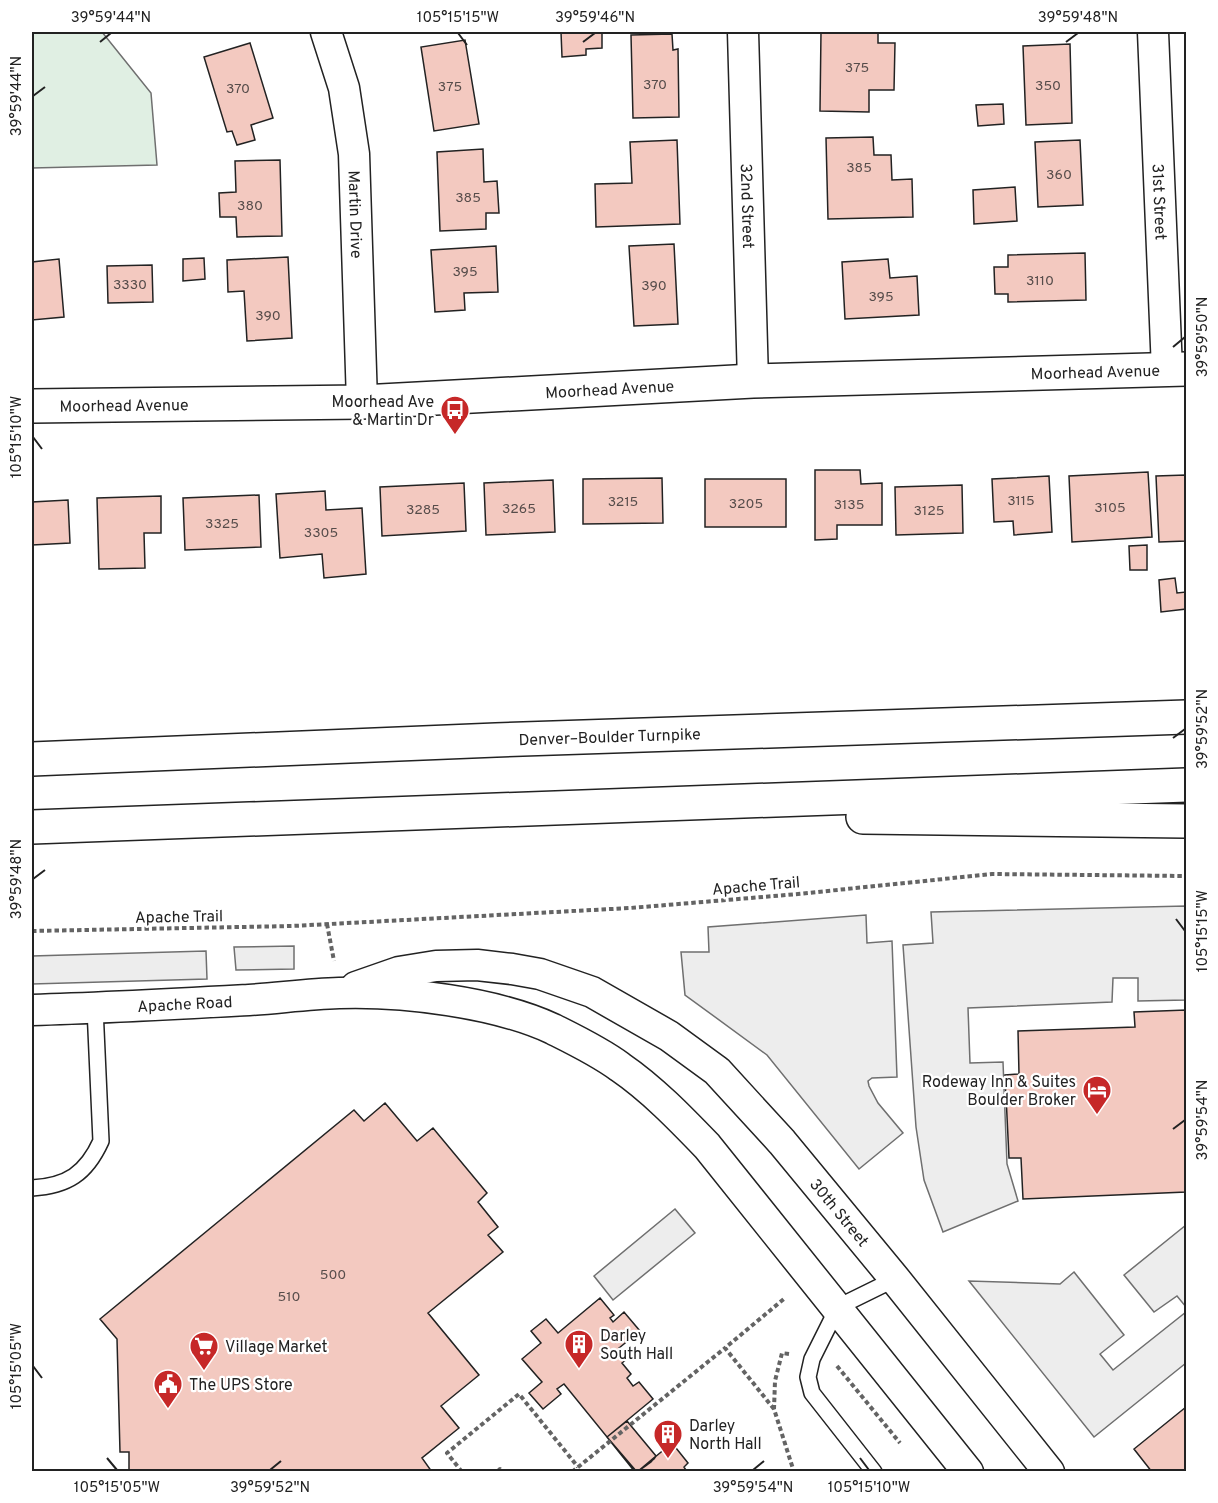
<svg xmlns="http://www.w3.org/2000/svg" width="1218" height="1503" viewBox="0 0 1218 1503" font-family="Overpass,sans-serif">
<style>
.green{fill:#e0efe3;stroke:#6f6f6f;stroke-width:1.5}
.parking{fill:#ededed;stroke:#6f6f6f;stroke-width:1.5}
.building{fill:#f3c9c0;stroke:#222;stroke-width:1.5}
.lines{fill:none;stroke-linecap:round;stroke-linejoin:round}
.lane-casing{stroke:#222;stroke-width:18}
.street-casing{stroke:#222;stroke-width:33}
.secondary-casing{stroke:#222;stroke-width:36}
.highway-casing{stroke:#222;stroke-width:36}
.path{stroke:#646464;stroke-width:4;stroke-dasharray:4.5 3;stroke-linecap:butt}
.lane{stroke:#fff;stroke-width:15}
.street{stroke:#fff;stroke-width:30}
.secondary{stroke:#fff;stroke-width:33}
.highway{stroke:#fff;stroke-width:33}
.ticks{fill:none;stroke:#222;stroke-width:2}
.labels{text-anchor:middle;stroke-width:4.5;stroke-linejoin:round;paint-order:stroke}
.number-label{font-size:14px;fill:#564c4a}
.street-label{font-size:16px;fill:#222;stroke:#fff}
.poi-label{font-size:16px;fill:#222;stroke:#fff;text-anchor:start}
.neatline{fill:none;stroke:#222;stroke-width:2}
.ticks-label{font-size:15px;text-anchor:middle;fill:#222}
</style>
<rect width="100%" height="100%" fill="#fff"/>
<path class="green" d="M32 32H102L151 93 157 165 32 168Z"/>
<path class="parking" d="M1186 906V1000L1138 1001V978H1113L1112 1002 968 1008 970 1063 1003 1062 1007 1164 1018 1201 943 1232 924 1180 916 1127 903 945 933 943 931 912Z
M866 915 867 943 892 941 897 1077 872 1078 868 1081 869 1086 878 1103 903 1133 859 1169 767 1055 685 995 681 952H709L708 927Z
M294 946V969L236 970 234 947Z
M206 951 207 979 32 984V956Z
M675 1209 695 1233 613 1300 594 1276Z
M1186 1225V1307L1177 1296 1154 1312 1124 1275Z
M1074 1272 1124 1335 1100 1354 1113 1370 1186 1312V1363L1094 1437 969 1281 1060 1284Z"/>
<path class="building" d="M561 32H602V48L586 49V55L562 57Z
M821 32 878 33V43H895L894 90H869V112L820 111Z
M672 34 673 50 678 49 679 117 633 118 631 35Z
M465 40 479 124 434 131 421 47Z
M250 43 273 118 251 125 255 140 237 145 232 131 227 132 204 57Z
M1070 44 1072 123 1026 125 1023 46Z
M1003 104 1004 124 978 126 976 105Z
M873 137 874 155H891L892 180 912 179 913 217 828 219 826 138Z
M677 140 680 224 596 227 595 184 632 183 630 142Z
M1080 140 1083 205 1038 207 1035 142Z
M483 149 484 182 497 181 499 213H486V229L440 231 437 152Z
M280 160 282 236 237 237 236 217H220L219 193 236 192 235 161Z
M1015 187 1017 221 974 224 973 190Z
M674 244 678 324 634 326 629 246Z
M496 246 498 292 464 293 465 310 435 312 431 250Z
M1085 253 1086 300 1008 302V294H995L994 267H1008V255Z
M288 257 292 338 247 341 244 291 228 292 227 260Z
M204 258 205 279 183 281V259Z
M59 259 64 317 32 320V262Z
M888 259 890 278 917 276 919 315 845 319 842 262Z
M152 265 153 302 108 303 107 266Z
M815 470H860L861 484 882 483V525H837V539L815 540Z
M1148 472 1152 537 1072 542 1069 476Z
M1186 475V541L1159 542 1156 476Z
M1049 476 1052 532 1014 535 1013 521 994 522 992 479Z
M662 478 663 523 583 524V479Z
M705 479H786V527H705Z
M553 480 555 532 486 535 484 483Z
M464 483 466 531 382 536 380 487Z
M962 485 963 533 896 535 895 487Z
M325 491 326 510 362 508 366 574 324 578 322 554 280 558 276 494Z
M259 495 261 547 185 550 183 498Z
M161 496V533H144L145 568 99 569 97 498Z
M68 500 70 543 32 545V502Z
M1147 545V570H1130L1129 546Z
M1175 578 1177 593 1186 592V609L1161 612 1159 580Z
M1186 1010V1192L1023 1199 1021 1158H1009L1005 1075 1019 1074 1018 1031 1135 1027 1134 1012Z
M385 1103 417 1141 433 1128 487 1193 478 1202 498 1227 488 1235 503 1252 428 1313 479 1375 441 1406 459 1428 422 1458 432 1472H129V1452H120L117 1339 100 1319 354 1110 364 1121Z
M600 1298 614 1315 610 1318 613 1322 624 1312 640 1331 619 1348 628 1358 622 1363 631 1374 627 1378 633 1386 639 1382 653 1399 607 1437 564 1384 557 1389 561 1394 543 1409 529 1393 542 1382 522 1359 541 1343 531 1331 546 1319 558 1333Z
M1186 1407V1472H1152L1134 1449Z
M627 1421 656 1456 637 1472H635L607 1437Z
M627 1421 656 1456 651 1462 637 1472 607 1437Z
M627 1421 656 1456 647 1465 637 1472 607 1437Z
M627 1421 656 1456 654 1459 637 1472 607 1437Z
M672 1443 688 1463 684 1467 687 1472H637Z"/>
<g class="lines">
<g class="lane-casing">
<path id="lane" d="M32 1188C67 1186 86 1174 101 1141L95 1008
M874 1472 812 1393 808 1377 812 1359 838 1307 895 1279"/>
</g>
<g class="street-casing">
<g id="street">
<path id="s1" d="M326 32 344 88 354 154 362 402"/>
<path id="s2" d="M743 32 753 381"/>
<path id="s3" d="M1153 32 1167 370"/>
<path id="s4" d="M356 987 399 972 436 966 477 965 512 969 540 974 592 992 669 1036 717 1071 782 1142 895 1279 1049 1472"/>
<path id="s5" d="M32 1010C104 1008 176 1004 249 1000 279 998 309 994 339 993 403 991 495 1002 553 1029 575 1040 600 1052 620 1067 652 1089 680 1118 707 1146L968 1472"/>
</g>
</g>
<g class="secondary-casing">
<g id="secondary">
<path id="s6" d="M32 406 362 402 753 381 1186 369"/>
</g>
</g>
<g class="highway-casing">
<g id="highway">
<path id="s7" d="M32 759 496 740 1186 717"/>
<path d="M863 817 1186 821"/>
<path d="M32 827 1186 785"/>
</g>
</g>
<path class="path" d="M327 924 334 961
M32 931 292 926 630 908 798 894 992 874 1186 876
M789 1354 782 1353 775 1381 774 1409 794 1472
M837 1366 900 1443
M774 1409 725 1348 785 1298
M462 1472 447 1453 519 1394 578 1467
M497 1472 500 1469 502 1472
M572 1472 725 1348"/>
<use href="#lane" class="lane"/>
<use href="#street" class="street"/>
<use href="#secondary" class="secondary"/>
<use href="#highway" class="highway"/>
</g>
<path class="ticks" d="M458 33 467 45M100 42 111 33M583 42 595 33M1066 42 1078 33M33 96 45 87M1173 347 1185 337M33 437 42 449M1173 738 1185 729M33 879 45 870M1176 919 1185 931M1173 1129 1185 1120M33 1366 42 1378M107 1458 117 1470M860 1458 869 1470M270 1470 281 1461M753 1470 764 1461"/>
<defs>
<g id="bus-pin" transform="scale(1.5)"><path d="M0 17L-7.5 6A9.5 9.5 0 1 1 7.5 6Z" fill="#c62828" stroke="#fff"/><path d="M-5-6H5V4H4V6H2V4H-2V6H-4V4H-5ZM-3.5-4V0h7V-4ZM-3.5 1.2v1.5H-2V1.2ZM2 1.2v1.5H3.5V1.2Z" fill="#fff"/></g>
<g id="hotel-pin" transform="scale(1.5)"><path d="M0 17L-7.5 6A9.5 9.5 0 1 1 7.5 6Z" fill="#c62828" stroke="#fff"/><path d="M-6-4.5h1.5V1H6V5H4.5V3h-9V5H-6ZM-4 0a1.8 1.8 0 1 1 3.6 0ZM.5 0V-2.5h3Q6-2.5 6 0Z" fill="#fff"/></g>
<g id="building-pin" transform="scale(1.5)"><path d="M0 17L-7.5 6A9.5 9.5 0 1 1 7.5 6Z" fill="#c62828" stroke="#fff"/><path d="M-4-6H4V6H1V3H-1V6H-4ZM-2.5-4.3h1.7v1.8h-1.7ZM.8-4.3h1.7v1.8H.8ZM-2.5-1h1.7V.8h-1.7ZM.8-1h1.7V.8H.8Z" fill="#fff"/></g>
<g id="supermarket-pin" transform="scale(1.5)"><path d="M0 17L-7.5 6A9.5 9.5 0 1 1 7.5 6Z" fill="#c62828" stroke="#fff"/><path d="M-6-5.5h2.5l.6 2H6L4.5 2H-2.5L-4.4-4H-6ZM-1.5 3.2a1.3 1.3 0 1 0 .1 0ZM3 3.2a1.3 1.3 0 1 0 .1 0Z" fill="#fff"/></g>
<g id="civic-pin" transform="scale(1.5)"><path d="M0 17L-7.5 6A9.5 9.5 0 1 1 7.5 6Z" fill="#c62828" stroke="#fff"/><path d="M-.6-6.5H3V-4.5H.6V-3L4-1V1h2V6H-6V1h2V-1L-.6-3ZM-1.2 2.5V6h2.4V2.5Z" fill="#fff"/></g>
</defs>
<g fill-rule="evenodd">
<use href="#bus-pin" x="455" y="410"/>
<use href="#hotel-pin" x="1097" y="1090"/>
<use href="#building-pin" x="579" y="1344"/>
<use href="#supermarket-pin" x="204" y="1346"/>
<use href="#civic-pin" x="168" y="1384"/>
<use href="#building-pin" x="668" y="1434"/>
</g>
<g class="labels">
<g class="number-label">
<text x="857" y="72">375</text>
<text x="655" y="89">370</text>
<text x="1048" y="90">350</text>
<text x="450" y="91">375</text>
<text x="238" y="93">370</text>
<text x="859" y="172">385</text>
<text x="1059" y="179">360</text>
<text x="468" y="202">385</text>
<text x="250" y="210">380</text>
<text x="465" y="276">395</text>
<text x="1040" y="285">3110</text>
<text x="130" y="289">3330</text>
<text x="654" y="290">390</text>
<text x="881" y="301">395</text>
<text x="268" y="320">390</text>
<text x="1021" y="505">3115</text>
<text x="623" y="506">3215</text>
<text x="746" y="508">3205</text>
<text x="849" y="509">3135</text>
<text x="1110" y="512">3105</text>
<text x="519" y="513">3265</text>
<text x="423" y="514">3285</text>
<text x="929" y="515">3125</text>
<text x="222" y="528">3325</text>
<text x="321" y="537">3305</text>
<text x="333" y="1279">500</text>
<text x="289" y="1301">510</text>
</g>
<g class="street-label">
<text dy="6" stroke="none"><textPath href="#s3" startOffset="170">31st Street</textPath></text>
<text dy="6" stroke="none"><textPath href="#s2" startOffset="174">32nd Street</textPath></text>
<text dy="6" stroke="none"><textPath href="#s1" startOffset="186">Martin Drive</textPath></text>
<text dy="6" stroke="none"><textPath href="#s6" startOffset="1064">Moorhead Avenue</textPath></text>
<text dy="6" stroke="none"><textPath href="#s6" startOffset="578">Moorhead Avenue</textPath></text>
<text dy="6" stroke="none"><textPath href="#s6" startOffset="92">Moorhead Avenue</textPath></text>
<text dy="6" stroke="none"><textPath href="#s7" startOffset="578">Denver–Boulder Turnpike</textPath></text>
<text transform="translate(756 885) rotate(-5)" y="6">Apache Trail</text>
<text transform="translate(179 916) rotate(-1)" y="6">Apache Trail</text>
<text dy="6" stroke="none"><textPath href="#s5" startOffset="153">Apache Road</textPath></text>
<text dy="6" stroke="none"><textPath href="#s4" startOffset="578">30th Street</textPath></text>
</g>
<g class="poi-label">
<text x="434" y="407" text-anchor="end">Moorhead Ave<tspan x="434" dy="18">&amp; Martin Dr</tspan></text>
<text x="1076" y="1087" text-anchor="end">Rodeway Inn &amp; Suites<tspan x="1076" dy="18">Boulder Broker</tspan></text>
<text x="600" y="1341">Darley<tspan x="600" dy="18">South Hall</tspan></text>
<text x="225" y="1352">Village Market</text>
<text x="189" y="1390">The UPS Store</text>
<text x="689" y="1431">Darley<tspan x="689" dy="18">North Hall</tspan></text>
</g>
</g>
<rect width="1218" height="1503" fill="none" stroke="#ffffff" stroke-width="66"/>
<rect x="33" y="33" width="1152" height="1437" class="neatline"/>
<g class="ticks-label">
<text x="111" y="22">39°59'44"N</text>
<text x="458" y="22">105°15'15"W</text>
<text x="595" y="22">39°59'46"N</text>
<text x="1078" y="22">39°59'48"N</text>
<text transform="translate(16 96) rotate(-90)" y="5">39°59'44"N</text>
<text transform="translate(1202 337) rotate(-90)" y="5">39°59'50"N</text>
<text transform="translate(16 437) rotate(-90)" y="5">105°15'10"W</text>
<text transform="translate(1202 729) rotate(-90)" y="5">39°59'52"N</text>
<text transform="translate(16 879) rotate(-90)" y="5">39°59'48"N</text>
<text transform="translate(1202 931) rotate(-90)" y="5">105°15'15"W</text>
<text transform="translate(1202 1120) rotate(-90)" y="5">39°59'54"N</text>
<text transform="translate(16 1366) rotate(-90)" y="5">105°15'05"W</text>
<text x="117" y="1492">105°15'05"W</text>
<text x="270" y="1492">39°59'52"N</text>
<text x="753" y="1492">39°59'54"N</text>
<text x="869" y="1492">105°15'10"W</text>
</g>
</svg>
